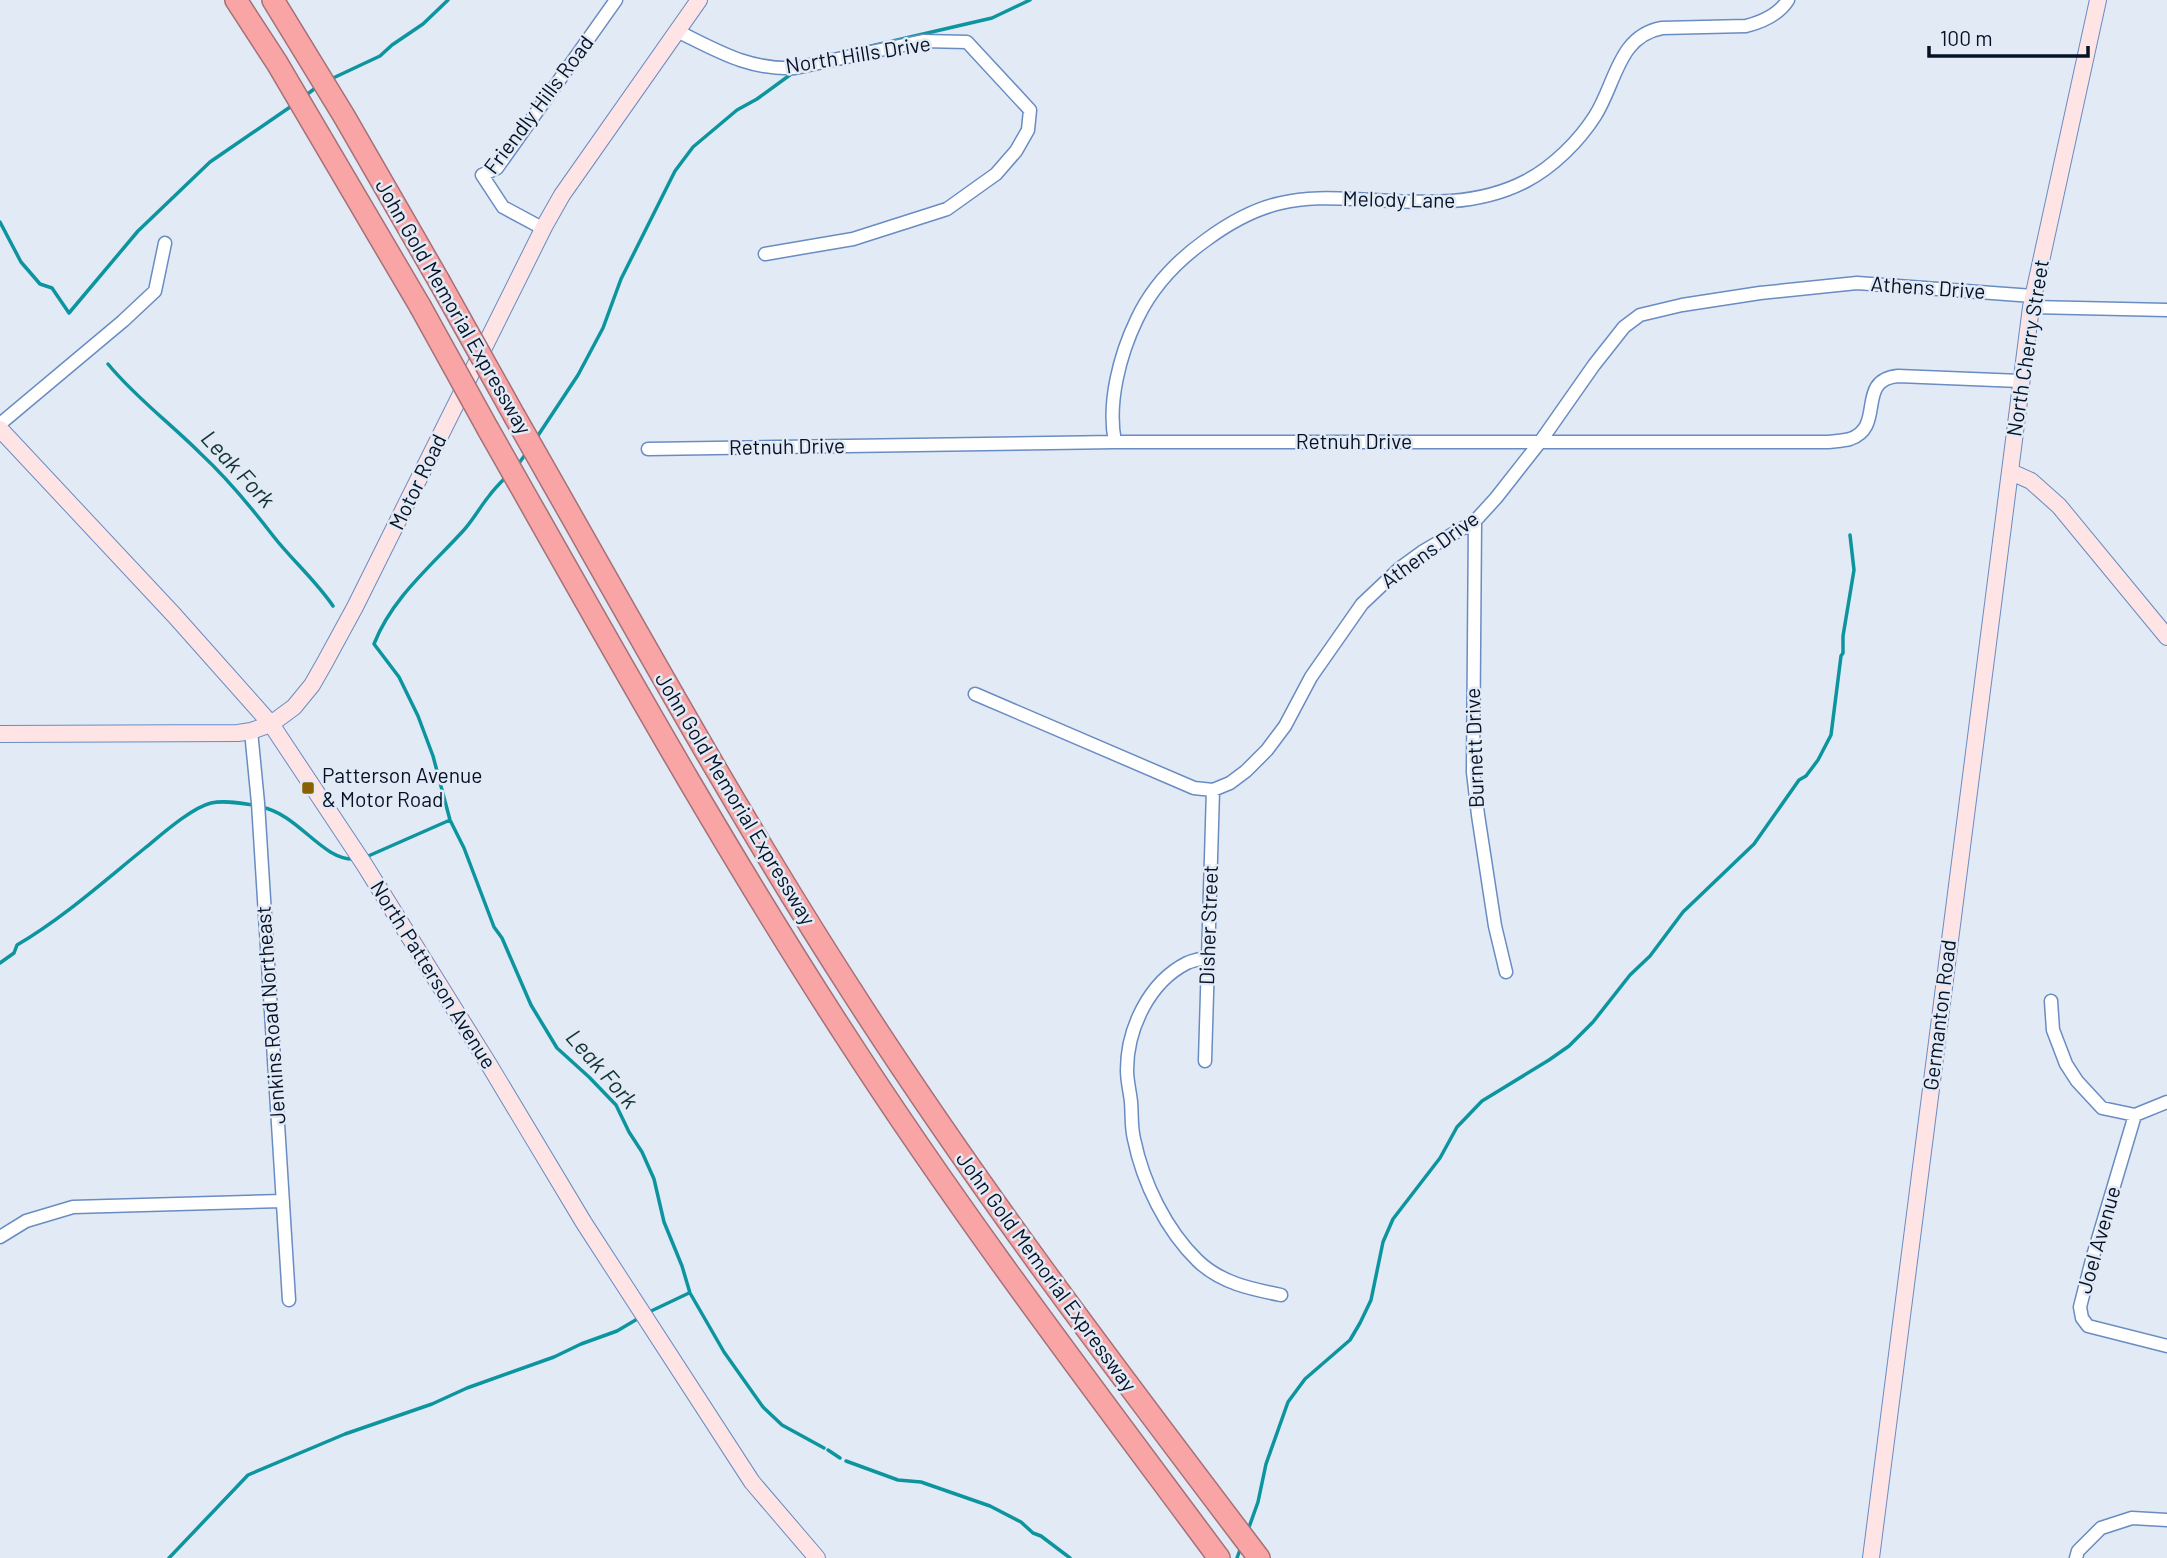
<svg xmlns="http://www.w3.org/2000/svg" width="2167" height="1558" viewBox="0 0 2167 1558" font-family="Barlow,sans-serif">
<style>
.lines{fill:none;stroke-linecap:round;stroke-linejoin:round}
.stream{stroke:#0d959f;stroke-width:3.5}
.street-casing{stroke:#698cc3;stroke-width:15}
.secondary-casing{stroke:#698cc3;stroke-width:18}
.highway-casing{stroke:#a47178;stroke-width:24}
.street{stroke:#fff;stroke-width:12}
.secondary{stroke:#fee4e4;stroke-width:16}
.highway{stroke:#faa5a5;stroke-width:21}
.highway-bridge-casing{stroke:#a47178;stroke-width:24;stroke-linecap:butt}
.highway-bridge{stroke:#faa5a5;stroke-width:21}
.poi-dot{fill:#8a6101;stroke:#e2eaf6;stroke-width:2.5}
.labels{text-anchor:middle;stroke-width:5;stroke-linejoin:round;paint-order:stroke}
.street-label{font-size:21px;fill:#051125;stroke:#e2eaf6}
.poi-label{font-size:21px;fill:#051125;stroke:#e2eaf6;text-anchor:start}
.water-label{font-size:23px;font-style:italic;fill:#133435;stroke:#e2eaf6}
</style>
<rect width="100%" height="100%" fill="#e2eaf6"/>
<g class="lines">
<path class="stream" d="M867 47 992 18 1030 0
M331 79 380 56 392 45 423 24 448 0
M305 96 318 86
M0 222 21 262 40 284 52 288 69 313 138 231 210 162 293 105
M108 364C135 397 170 423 200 453 228 479 251 507 274 537 293 561 316 581 333 606
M537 437 578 375 603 328 621 279 675 171 693 147 737 110 757 99 794 72
M517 466 527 452
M507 476C501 482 494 489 489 496 480 507 473 520 463 531 431 566 392 598 374 644L399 677 418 716 433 756 450 820 464 848 494 927 502 938 531 1005 557 1048 589 1077 616 1105 629 1132 642 1152 654 1179 664 1222 682 1266 690 1293 724 1352 763 1407 782 1425 824 1448
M261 807C299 814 322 861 355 859
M366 857 450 820
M0 963 14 953 17 945C63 918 103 882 145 848 161 835 191 808 211 803 224 800 240 803 253 805
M649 1312 689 1293
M828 1450 840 1458
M846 1461 898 1480 921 1482 990 1506 1021 1522 1033 1533 1041 1536 1070 1558
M1248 1530 1258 1502 1266 1464 1288 1402 1305 1379 1350 1340 1360 1323 1371 1300 1383 1242 1393 1219 1440 1158 1457 1127 1482 1101 1549 1060 1569 1046 1593 1022 1630 975 1650 956 1683 912 1754 844 1799 780 1806 776 1818 760 1831 735 1841 656 1843 653V636L1854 570 1850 535
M169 1558 248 1475 345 1434 432 1404 467 1388 554 1357 581 1344 617 1331 639 1318
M1237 1558 1241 1547"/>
<g class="street-casing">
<path id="street" d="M677 31C718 51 748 70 795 68L923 41 967 42 1030 110 1028 130 1016 151 996 174 947 209 853 239 765 254
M544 229 503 207 482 175 497 168 616 0
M2031 307 2167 310
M0 424 123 321 155 291 165 243
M1115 442C1107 403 1120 354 1137 319 1152 287 1178 260 1206 240 1229 223 1254 209 1281 203 1306 197 1331 198 1355 199 1413 202 1473 209 1526 181 1553 167 1579 141 1595 116 1616 83 1618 36 1662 28L1746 26C1762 22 1779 14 1788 0
M648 449 1115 442H1828C1835 441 1843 441 1850 439 1886 427 1855 380 1898 376L2020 381
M1475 521 1473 772 1478 815 1495 926 1506 972
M975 694 1194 788 1213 790 1230 783 1246 771 1267 750 1285 726 1311 677 1362 604 1400 568 1422 552 1475 521 1496 498 1540 442 1594 365 1624 327 1640 315 1682 305 1760 293 1857 283 2033 296
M251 731 258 803 289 1300
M1208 957C1201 959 1193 960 1187 963 1149 982 1127 1029 1127 1070 1127 1081 1130 1092 1131 1102 1132 1114 1131 1127 1134 1139 1143 1183 1166 1230 1198 1261 1221 1283 1251 1289 1281 1295
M2051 1001 2053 1030 2066 1064 2077 1081 2102 1108 2135 1115 2167 1102
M1205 1061 1213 790
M2135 1115 2093 1256 2080 1307 2082 1318 2088 1326 2167 1346
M0 1237 26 1221 73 1207 283 1201
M2076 1558 2078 1551 2101 1528 2132 1518 2167 1520"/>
</g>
<g class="secondary-casing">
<path id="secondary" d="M0 429 174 615 271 724 364 864 488 1063 584 1223 752 1482 817 1558
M2011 472 2031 481 2059 506 2167 637
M0 734 238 733 251 731 271 724 294 707 312 685 324 664 355 607 545 225 562 195 699 0
M1871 1558 2031 307 2098 0"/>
</g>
<g class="highway-casing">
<path id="highway" d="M236 0 277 63 420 306
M273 0 344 116 439 281
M515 417C625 609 731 804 851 990 977 1187 1118 1372 1259 1558
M488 429C605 635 720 843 849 1041 964 1219 1093 1388 1219 1558"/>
</g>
<use href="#street" class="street"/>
<use href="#secondary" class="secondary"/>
<use href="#highway" class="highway"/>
<g class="highway-bridge-casing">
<path id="highway-bridge" d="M439 281 515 417
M420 306 488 429"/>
</g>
<use href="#highway-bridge" class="highway-bridge"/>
</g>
<rect class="poi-dot" x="301" y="781" width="14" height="14" rx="3.5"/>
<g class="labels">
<g class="street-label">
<text transform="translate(858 55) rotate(-9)" y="7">North Hills Drive</text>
<text transform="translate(539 105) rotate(-53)" y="7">Friendly Hills Road</text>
<text transform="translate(1399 200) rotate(1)" y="7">Melody Lane</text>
<text transform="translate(1928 288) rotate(4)" y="7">Athens Drive</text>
<text transform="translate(453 307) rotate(60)" y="7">John Gold Memorial Expressway</text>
<text transform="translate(2028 348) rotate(-81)" y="7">North Cherry Street</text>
<text x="1354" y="449">Retnuh Drive</text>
<text transform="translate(787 447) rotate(-1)" y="7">Retnuh Drive</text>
<text transform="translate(418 482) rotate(-64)" y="7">Motor Road</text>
<text transform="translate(1430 550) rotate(-36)" y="7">Athens Drive</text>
<text transform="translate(1475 748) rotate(-92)" y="7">Burnett Drive</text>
<text transform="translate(735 799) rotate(59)" y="7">John Gold Memorial Expressway</text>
<text transform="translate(1209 925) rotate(-88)" y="7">Disher Street</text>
<text transform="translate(433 975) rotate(58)" y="7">North Patterson Avenue</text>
<text transform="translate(271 1015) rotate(-94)" y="7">Jenkins Road Northeast</text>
<text transform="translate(1940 1015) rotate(-83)" y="7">Germanton Road</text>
<text transform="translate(2099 1240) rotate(-74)" y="7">Joel Avenue</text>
<text transform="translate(1046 1272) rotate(54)" y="7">John Gold Memorial Expressway</text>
</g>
<g class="poi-label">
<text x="322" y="783">Patterson Avenue<tspan x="322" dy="24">&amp; Motor Road</tspan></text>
</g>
<g class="water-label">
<text transform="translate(238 469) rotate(47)" y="8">Leak Fork</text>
<text transform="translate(602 1069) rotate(49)" y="8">Leak Fork</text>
</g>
</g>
<path d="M1929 46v10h159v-10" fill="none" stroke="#051125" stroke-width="3.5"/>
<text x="1940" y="46" font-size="21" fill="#051125" stroke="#e2eaf6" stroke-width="5" paint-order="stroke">100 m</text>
</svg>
